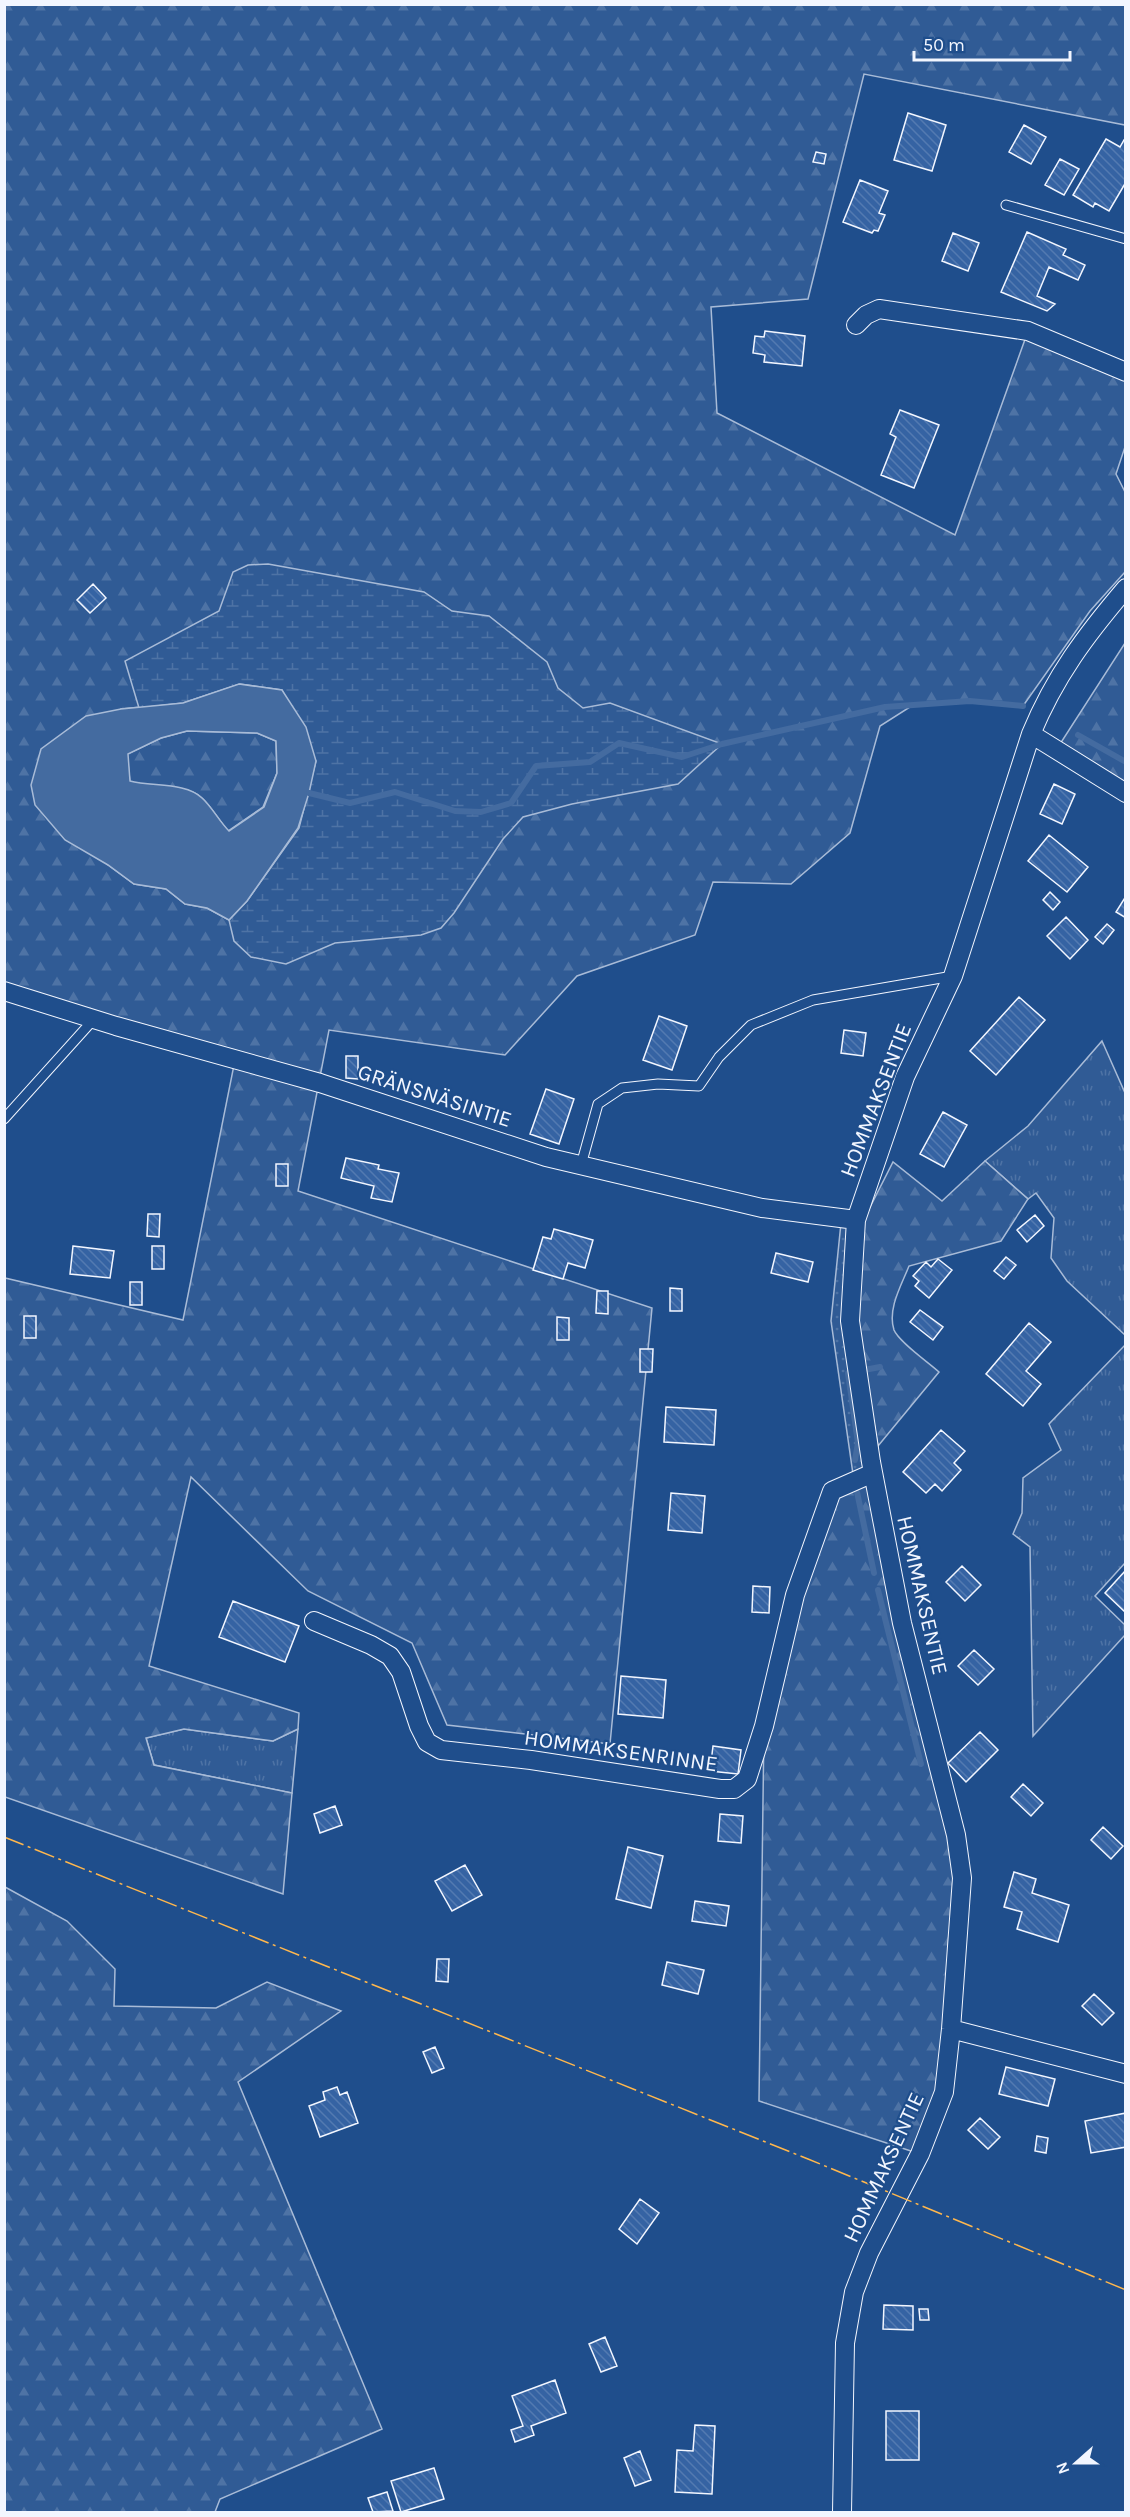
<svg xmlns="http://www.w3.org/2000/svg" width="1130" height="2517" viewBox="0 0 1130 2517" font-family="Karla,sans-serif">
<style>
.grass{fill:url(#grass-tufts);stroke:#a8bbd7;stroke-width:1.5}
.forest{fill:url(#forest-firs);stroke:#a8bbd7;stroke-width:1.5;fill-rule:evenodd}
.wetland{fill:url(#wetland-marsh);stroke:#a8bbd7;stroke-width:1.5}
.park{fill:url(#park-dots);stroke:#a8bbd7;stroke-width:1.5}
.water{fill:#446ba0;stroke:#a8bbd7;stroke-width:1.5;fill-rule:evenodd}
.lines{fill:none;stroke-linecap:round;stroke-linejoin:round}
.stream{stroke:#446ba0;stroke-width:6}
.building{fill:url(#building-back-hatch);stroke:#f2f6ff;stroke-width:1.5}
.lane-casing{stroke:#f2f6ff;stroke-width:11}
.street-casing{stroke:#f2f6ff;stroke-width:20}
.lane{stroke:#1f4e8c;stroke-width:9}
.street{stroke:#1f4e8c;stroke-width:18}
.power{stroke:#ffb74d;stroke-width:1.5;stroke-dasharray:21 4.5 3 4.5;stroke-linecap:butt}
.labels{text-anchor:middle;stroke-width:4.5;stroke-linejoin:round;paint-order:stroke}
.street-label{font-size:22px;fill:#f2f6ff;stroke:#1f4e8c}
</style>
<defs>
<pattern id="grass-tufts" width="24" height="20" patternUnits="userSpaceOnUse" patternTransform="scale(1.5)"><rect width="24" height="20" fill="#305b95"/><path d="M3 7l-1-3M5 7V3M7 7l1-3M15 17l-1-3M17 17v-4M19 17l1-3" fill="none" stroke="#4e73a5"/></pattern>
<pattern id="forest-firs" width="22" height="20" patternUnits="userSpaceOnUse" patternTransform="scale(1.5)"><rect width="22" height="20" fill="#305b95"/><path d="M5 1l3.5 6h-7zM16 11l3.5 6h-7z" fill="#4e73a5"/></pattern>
<pattern id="wetland-marsh" width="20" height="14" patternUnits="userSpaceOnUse" patternTransform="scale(1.5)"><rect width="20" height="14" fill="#305b95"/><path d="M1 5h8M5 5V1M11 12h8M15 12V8" fill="none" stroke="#4e73a5"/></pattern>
<pattern id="park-dots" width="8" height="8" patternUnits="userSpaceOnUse" patternTransform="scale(1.5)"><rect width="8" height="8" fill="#305b95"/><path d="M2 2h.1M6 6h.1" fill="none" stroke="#4e73a5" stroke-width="1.8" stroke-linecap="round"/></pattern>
<pattern id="building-back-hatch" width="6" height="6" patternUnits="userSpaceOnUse" patternTransform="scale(1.5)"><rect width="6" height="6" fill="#3563a3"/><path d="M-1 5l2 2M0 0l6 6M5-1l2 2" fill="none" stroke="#537ab1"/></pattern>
</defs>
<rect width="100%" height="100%" fill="#1f4e8c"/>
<path class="grass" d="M1102 1041 1125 1093V1335L1067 1281 1051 1258 1054 1218 1036 1193 1028 1199 985 1161 1028 1126Z
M1125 1345V1563L1095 1596 1125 1625V1635L1033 1736 1030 1547 1013 1534 1022 1513 1023 1478 1061 1450 1049 1424Z
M184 1729 273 1741 298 1729 292 1793 154 1765 146 1738Z"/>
<path class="forest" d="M4 5H1125V125L864 74 808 299 711 307 717 413 955 535 1028 331 1125 372V447L1116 474 1125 492V572L1090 611 1023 706 970 701 913 705 880 726 850 833 791 884 713 882 695 935 577 976 505 1055 329 1030 298 1191 652 1308 610 1744 447 1725 412 1643 308 1591 191 1477 149 1666 299 1713 298 1729 273 1741 184 1729 146 1738 154 1765 292 1793 283 1894 5 1797V1278L183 1320 235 1060 5 991ZM240 684 282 690 316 761 299 828 229 920 207 908 185 904 166 889 134 884 108 865 121 709 183 703Z
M1125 643V783L1060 744Z
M187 731 257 733 276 741 277 773 263 807 228 831C219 821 212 807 202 798 188 784 151 787 130 782L127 754 161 738Z
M985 1161 1028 1199 1001 1241 909 1266C902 1284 887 1309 894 1330 899 1342 928 1362 939 1372L878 1446 857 1327 861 1225 893 1162 942 1201Z
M873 1473 956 1835 951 2029 920 2154 759 2101 764 1726 832 1491Z
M5 1887 67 1921 115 1969 114 2006 216 2008 267 1982 341 2011 238 2082 382 2429 220 2499 215 2512H5Z"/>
<path class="wetland" d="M268 564 424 592 452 611 489 616 547 662 558 688 583 708 610 703 722 744 678 784 572 804 523 817 503 839 454 913 441 928 421 935 335 943 286 964 251 957 234 941 229 920 247 901 299 828 316 761 282 690 240 684 183 703 139 708 125 661 219 611 233 572 248 565Z"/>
<path class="park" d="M856 1220 850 1321 873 1473 854 1481 831 1321 841 1223Z"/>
<path class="water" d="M239 684 282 690 306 727 316 761 309 793 298 828 247 901 229 920 207 908 185 904 166 889 134 884 108 865 65 840 35 805 31 785 41 749 86 716 121 709 183 703ZM187 731 257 733 276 741 277 773 264 807 229 831C219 821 212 807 202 798 186 782 152 787 130 781L128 754 161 738Z"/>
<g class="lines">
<path class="stream" d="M1078 735 1126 762
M309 793 350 803 395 792 455 811 481 812 511 803 536 766 590 762 619 743 682 757 722 744 885 707 970 701 1023 706
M855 1460 858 1443 848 1373 880 1367
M857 1492 874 1573
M878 1590 921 1764"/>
</g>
<path class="building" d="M908 113 946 125 932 171 894 160Z
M1024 125 1046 137 1031 164 1009 152Z
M1106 139 1120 147 1124 140 1126 141V182L1109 211 1095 203 1093 207 1073 195Z
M816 152 826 154 824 164 813 162Z
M1060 159 1079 169 1064 195 1045 185Z
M860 180 888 191 879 213 885 215 878 231 874 230 872 233 843 222Z
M1027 232 1066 249 1063 255 1085 265 1078 280 1049 267 1037 296 1055 304 1047 311 1001 292Z
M953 233 979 243 968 271 942 261Z
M765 331 805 336 802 366 764 362 765 355 753 353 755 336 764 337Z
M900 410 939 425 914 488 881 475 896 437 890 434Z
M93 584 106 598 90 613 77 600Z
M1054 784 1075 794 1062 824 1040 814Z
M1049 835 1088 867 1067 892 1028 861Z
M1050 892 1060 902 1053 910 1043 900Z
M1126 896V918L1116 912Z
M1066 917 1088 940 1070 959 1047 936Z
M1107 924 1114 930 1103 944 1095 937Z
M1019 997 1045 1020 996 1075 970 1051Z
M659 1016 687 1026 672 1070 643 1060Z
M844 1030 866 1033 863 1056 841 1053Z
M346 1056H358V1079L346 1078Z
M546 1089 574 1099 559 1144 530 1134Z
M943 1112 967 1125 944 1167 920 1154Z
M346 1158 379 1165 378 1169 399 1173 392 1202 371 1198 374 1186 341 1178Z
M276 1164H288V1186H276Z
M148 1214H160L159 1237 147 1236Z
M1035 1215 1044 1226 1027 1242 1017 1230Z
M554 1229 593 1240 585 1268 568 1263 563 1279 533 1270 543 1237 551 1239Z
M73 1246 114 1251 110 1278 70 1274Z
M152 1246H164V1269H152Z
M776 1253 813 1262 808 1282 771 1273Z
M1006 1257 1016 1265 1004 1279 994 1271Z
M938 1259 952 1270 929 1298 915 1286 919 1281 913 1276 926 1262 931 1267Z
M130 1282H142V1305H130Z
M670 1288 682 1289V1311H670Z
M597 1291H608V1314L596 1313Z
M920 1310 943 1327 933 1340 910 1322Z
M24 1316H36V1338H24Z
M557 1317 569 1318V1340H557Z
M1029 1323 1051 1342 1026 1371 1041 1384 1023 1406 986 1374Z
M640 1349H653L652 1372H640Z
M666 1407 716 1410 714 1445 664 1442Z
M941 1430 965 1451 954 1463 961 1470 942 1491 935 1484 926 1493 903 1472Z
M671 1493 705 1496 702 1533 668 1530Z
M962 1566 981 1585 965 1601 946 1582Z
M1126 1570V1612H1125L1105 1593Z
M753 1586 770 1587 769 1613 752 1612Z
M233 1601 299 1626 285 1662 219 1637Z
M974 1650 994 1669 978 1685 958 1666Z
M621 1676 666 1680 663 1718 618 1714Z
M980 1732 998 1750 966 1782 948 1763Z
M713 1746 741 1750 738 1774 710 1771Z
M1023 1784 1043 1803 1031 1816 1011 1797Z
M335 1806 342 1825 320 1833 314 1814Z
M720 1814 743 1816 741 1843 718 1841Z
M1103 1827 1123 1846 1111 1859 1091 1840Z
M628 1847 663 1856 651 1908 616 1899Z
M465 1865 482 1895 452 1911 435 1881Z
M1014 1872 1036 1879 1032 1893 1069 1905 1058 1942 1017 1929 1022 1912 1004 1907Z
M695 1901 729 1906 726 1926 692 1921Z
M437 1959H449L448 1982 436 1981Z
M667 1962 704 1970 698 1994 662 1985Z
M1094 1994 1114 2013 1102 2025 1082 2006Z
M435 2047 444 2068 432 2073 423 2052Z
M1006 2067 1055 2079 1048 2106 999 2094Z
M337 2087 340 2095 347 2092 358 2123 320 2137 309 2106 325 2100 323 2092Z
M1126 2113V2147L1091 2153 1085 2121Z
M980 2118 1000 2137 988 2149 968 2130Z
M1037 2136 1048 2138 1046 2153 1035 2151Z
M640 2199 659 2213 637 2244 619 2229Z
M884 2305 913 2306V2330L883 2329Z
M919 2309H928L929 2320H920Z
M605 2337 617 2366 601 2372 589 2344Z
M555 2380 566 2413 531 2426 534 2435 515 2442 511 2430 523 2426 512 2396Z
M886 2411H919V2460H886Z
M695 2425 715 2426 712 2494 675 2492 677 2450 693 2451Z
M640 2451 651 2480 635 2486 624 2458Z
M434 2468 444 2499 401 2512 391 2481Z
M387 2492 393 2511 373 2512 368 2498Z"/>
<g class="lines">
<g class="lane-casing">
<path id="lane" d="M1006 205 1126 239
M4 1119 94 1019
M581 1165 598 1104 622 1088 658 1084 699 1086 719 1057 751 1025 813 1000 953 976"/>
</g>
<g class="street-casing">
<path id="street" d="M856 325 866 315 879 309 1028 331 1126 372
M1031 734 1126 793
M4 991 116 1026 320 1083 546 1157 762 1208 856 1220
M314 1621 371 1645 390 1656 401 1672 419 1726 427 1742 441 1750 531 1760 720 1789H734L747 1779 764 1726 795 1595 832 1491 873 1473
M951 2029 1126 2074
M842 2512 845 2343 854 2292 869 2253 920 2154 944 2092 951 2029 962 1878 956 1835 902 1623 871 1462 850 1321 856 1220 905 1077 953 976 1031 734C1055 676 1086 635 1126 588"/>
</g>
<use href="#lane" class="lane"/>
<use href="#street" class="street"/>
<path class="power" d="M4 1837 808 2159 1126 2290"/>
</g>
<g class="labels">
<g class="street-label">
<text transform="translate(435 1095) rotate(18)" y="8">GRÄNSNÄSINTIE</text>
<text transform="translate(875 1100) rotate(-69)" y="8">HOMMAKSENTIE</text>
<text transform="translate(923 1595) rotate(77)" y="8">HOMMAKSENTIE</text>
<text transform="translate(621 1750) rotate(8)" y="8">HOMMAKSENRINNE</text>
<text transform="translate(883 2167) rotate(-65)" y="8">HOMMAKSENTIE</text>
</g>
</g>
<rect width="1130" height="2517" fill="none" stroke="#f2f6ff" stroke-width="12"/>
<g transform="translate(1076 2463) rotate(249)" stroke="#1f4e8c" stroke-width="4.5" paint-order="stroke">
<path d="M0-4.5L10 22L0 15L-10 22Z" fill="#f2f6ff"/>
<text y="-9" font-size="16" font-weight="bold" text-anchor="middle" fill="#f2f6ff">N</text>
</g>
<path d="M914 51v9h156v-9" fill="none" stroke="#f2f6ff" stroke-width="3"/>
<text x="923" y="51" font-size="18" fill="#f2f6ff" stroke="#1f4e8c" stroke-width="4.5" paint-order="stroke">50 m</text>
</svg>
